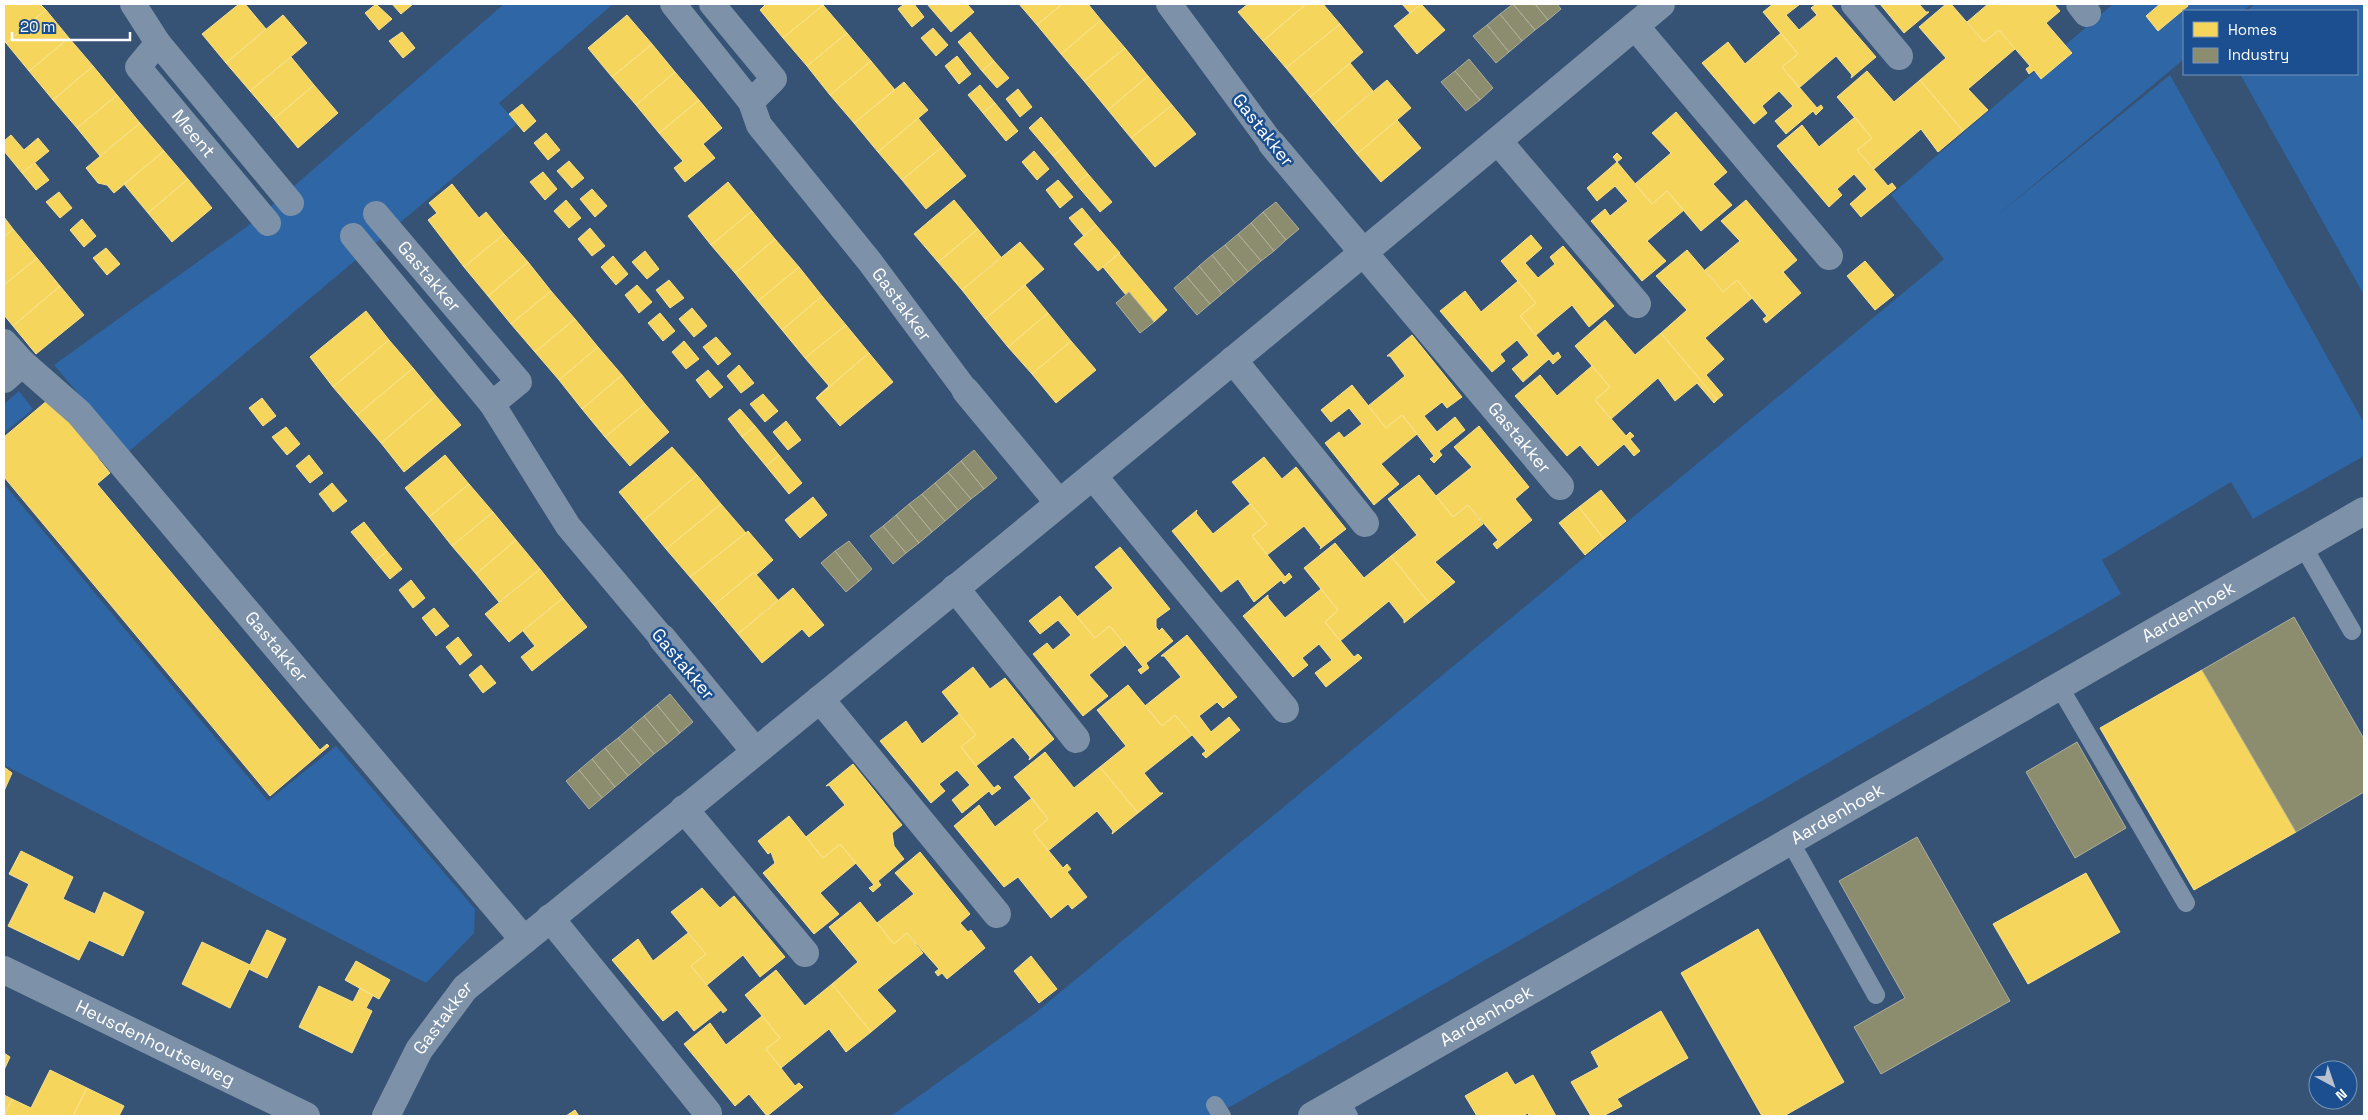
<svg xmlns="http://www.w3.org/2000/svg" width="2368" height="1120" viewBox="0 0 2368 1120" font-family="'Space Grotesk',sans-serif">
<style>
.green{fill:#2f66a5}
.homes{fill:#f6d55c;stroke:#f9e28d}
.industry{fill:#8c8c6e;stroke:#aeae9a}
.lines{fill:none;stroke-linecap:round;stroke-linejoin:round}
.service{stroke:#7d92a8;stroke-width:18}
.pedestrian{stroke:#7d92a8;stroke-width:26}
.minor{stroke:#7d92a8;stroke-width:28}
.labels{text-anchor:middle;stroke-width:5;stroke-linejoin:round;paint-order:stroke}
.street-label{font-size:18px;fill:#fff;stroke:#1b4f8f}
</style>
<rect width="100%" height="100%" fill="#365274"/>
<path class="green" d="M504 4H613L499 103 517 124 128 452 54 365 249 225Z
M2113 4H2252L2243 11H2184V59L1995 217 2170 75 2364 423V456L2253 519 2231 482 2102 560 2121 594 1214 1116H891L1034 1014 1944 259 1891 195Z
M2255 4H2364V295L2240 74H2357V11H2246Z
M19 391 33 409 4 433V404Z
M4 484 268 801 336 746 475 909 474 933 426 983 4 765Z"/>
<path class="homes" d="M4 4H40L46 10 6 43 4 41Z
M239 4H245L266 29 226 63 202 34Z
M376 4 392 19 379 30 365 13Z
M392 4H413L401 14Z
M766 4H822L823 5 783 38 760 10Z
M904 4H914L924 17 912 27 898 9Z
M927 4H967L974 12 951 32Z
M1019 4H1062L1037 25Z
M1062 4H1088L1101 20 1061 54 1037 25Z
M1248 4H1306L1263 41 1238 12Z
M1306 4H1323L1340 24 1286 68 1263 41Z
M1402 4H1421L1410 13Z
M1421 4 1445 30 1417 54 1394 26Z
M1773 4H1800L1786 15 1799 30 1817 15 1811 8 1816 4H1830L1876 57 1851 78 1852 75 1836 56 1799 88 1782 67 1798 54 1763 12Z
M1880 4H1919L1926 12H1929L1904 33Z
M1946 4H1951L1984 42 1999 30 2015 49 1968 89 1988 110 1963 131 1920 80 1946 58 1919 27Z
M1988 4H2054L2060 11 2046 23 2072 53 2041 79 2034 70 2029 74 2026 69 2030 66 1999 30 1984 42 1967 22Z
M2160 4H2187L2188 6 2158 31 2146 16Z
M823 5 847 33 807 66 783 38Z
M46 10 69 38 29 71 6 43Z
M283 15 307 43 250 91 226 63Z
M627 15 652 44 612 77 588 48Z
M1101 20 1125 48 1084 81 1061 54Z
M1340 24 1363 52 1310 97 1286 68Z
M933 28 948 45 936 56 921 38Z
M402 32 415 48 403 58 389 41Z
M970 32 994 61 982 71 958 42Z
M847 33 871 61 830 95 807 66Z
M1781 33 1798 54 1782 67 1817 108 1821 105 1823 108 1816 115 1813 111 1786 134 1775 121 1793 106 1779 91 1762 106 1767 113 1754 124 1702 63 1728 42 1745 64Z
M69 38 93 66 53 100 29 71Z
M652 44 675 72 636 105 612 77Z
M1125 48 1148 76 1108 110 1084 81Z
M957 56 971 74 959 84 945 66Z
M291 57 314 85 274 119 250 91Z
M871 61 895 90 854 123 830 95Z
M994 61 1009 78 997 88 982 71Z
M1350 63 1373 91 1333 125 1310 97Z
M93 66 117 95 77 128 53 100Z
M1867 71 1894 102 1920 80 1963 131 1938 152 1921 129 1874 169 1857 150 1872 138 1837 97Z
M675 72 699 100 659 133 636 105Z
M1148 76 1172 105 1131 138 1108 110Z
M1387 80 1411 108 1357 154 1333 125Z
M904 82 928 110 878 152 854 123Z
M314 85 338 113 298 148 274 119Z
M980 85 995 103 983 113 968 95Z
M1018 89 1032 107 1020 117 1006 99Z
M117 95 140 123 100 156 77 128Z
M699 100 722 128 703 144 715 158 685 182 674 168 683 161 659 133Z
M995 103 1018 131 1006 141 983 113Z
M522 104 536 121 524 132 509 114Z
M1172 105 1196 134 1155 167 1131 138Z
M1676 112 1727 172 1713 184 1732 205 1701 231 1667 191 1652 204 1635 184 1671 153 1652 133Z
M1041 117 1065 146 1053 156 1029 128Z
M1855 117 1872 138 1857 150 1888 186 1892 183 1896 188 1861 217 1850 204 1867 189 1854 174 1837 189 1842 195 1829 207 1777 146 1802 125 1819 147Z
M918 118 942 147 902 180 878 152Z
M1397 120 1421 148 1381 182 1357 154Z
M140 123 164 151 114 193 107 185 98 183 86 168Z
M546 133 560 150 548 160 534 143Z
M11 135 24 150 38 138 49 151 22 173 4 151V141Z
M1065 146 1088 174 1076 184 1053 156Z
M942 147 966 176 926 209 902 180Z
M164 151 188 179 148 213 124 184Z
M1034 151 1049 169 1037 180 1022 162Z
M1617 153 1622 158 1617 162 1613 157Z
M569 161 584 178 572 188 557 171Z
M1617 162 1652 204 1667 191 1684 210 1647 241 1666 261 1642 281 1591 221 1605 209 1610 216 1628 201 1615 186 1597 201 1587 188Z
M35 163 49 180 36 190 22 173Z
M543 172 557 189 545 200 530 182Z
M1088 174 1112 202 1100 212 1076 184Z
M188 179 212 208 172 242 148 213Z
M1058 180 1073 197 1060 208 1046 190Z
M728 182 752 211 711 245 688 216Z
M452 184 479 218 486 212 504 234 464 267 428 220 437 213 429 203Z
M592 189 607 206 595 217 580 199Z
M59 192 72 208 60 218 46 202Z
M566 200 581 218 569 228 554 211Z
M954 200 978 229 938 262 914 234Z
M1746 200 1797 260 1783 272 1801 293 1766 323 1763 319 1767 316 1737 280 1723 292 1705 270 1740 241 1721 221Z
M1082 208 1096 225 1084 236 1069 218Z
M752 211 775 239 735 273 711 245Z
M4 217 13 229 4 237Z
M82 219 96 236 84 247 70 230Z
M1096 225 1120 253 1098 271 1074 244Z
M590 228 605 246 592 256 578 239Z
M13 229 37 258 4 285V237Z
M978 229 1001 257 962 290 938 262Z
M504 234 528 262 488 296 464 267Z
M1531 235 1542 248 1525 263 1538 278 1555 264 1550 257 1563 246 1614 306 1589 327 1572 305 1536 335 1520 316 1536 303 1501 261Z
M775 239 799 267 758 301 735 273Z
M1020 242 1044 269 985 319 962 290Z
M106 248 120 264 107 275 93 258Z
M1687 250 1723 292 1737 280 1752 298 1705 338 1724 359 1706 375 1723 395 1717 400 1661 333 1687 310 1656 276Z
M645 251 659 269 647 279 632 262Z
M1119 253 1167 310 1154 322 1129 292 1126 295 1103 267Z
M613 256 628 274 616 285 601 267Z
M37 258 60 286 13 326 4 315V285Z
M1865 261 1894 295 1875 310 1847 276Z
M528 262 551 291 511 324 488 296Z
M799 267 822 296 782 330 758 301Z
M669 280 684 298 670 308 656 290Z
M1518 281 1536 303 1520 316 1553 356 1558 352 1561 357 1553 364 1549 359 1523 382 1512 369 1529 355 1517 340 1500 354 1505 361 1492 372 1440 311 1465 291 1481 312Z
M637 285 652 302 639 313 625 295Z
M1025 285 1048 313 1008 347 985 319Z
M60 286 84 315 36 354 13 326Z
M551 291 575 319 535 352 511 324Z
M822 296 846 325 805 358 782 330Z
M692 308 707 326 694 337 679 319Z
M366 311 389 340 333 387 310 357Z
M660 313 675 331 663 341 648 323Z
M1048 313 1071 341 1032 374 1008 347Z
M575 319 598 347 559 380 535 352Z
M1605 320 1635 355 1661 333 1717 400 1714 403 1697 383 1675 401 1658 378 1611 419 1595 400 1610 387 1575 346Z
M846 325 869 353 816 398 829 386 805 358Z
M1412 335 1462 397 1447 408 1442 402 1424 416 1437 432 1455 417 1465 430 1439 451 1442 455 1434 463 1430 459 1434 456 1402 415 1386 428 1368 406 1405 376 1390 356H1387Z
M716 337 731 354 718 365 703 347Z
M389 340 413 368 357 415 333 387Z
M684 341 699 359 686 369 672 352Z
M1071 341 1096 370 1056 403 1032 374Z
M598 347 622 375 582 409 559 380Z
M869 353 893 382 840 426 816 398Z
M739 365 754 383 741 393 727 376Z
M1592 366 1610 387 1595 400 1626 436 1630 432 1634 436 1630 439 1640 451 1634 456 1624 444 1598 466 1580 445 1567 456 1515 396 1540 375 1557 396Z
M413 368 436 396 381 443 357 415Z
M708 370 723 387 710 398 696 380Z
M622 375 645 404 605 437 582 409Z
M1352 385 1386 428 1402 415 1417 434 1381 464 1399 484 1374 505 1325 443 1339 432 1344 438 1362 424 1349 408 1331 422 1321 410Z
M55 394 102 452 97 457 110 473 97 484 320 750 327 744 329 746 270 796 4 477V437Z
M763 394 778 411 765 422 750 404Z
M436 396 461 425 404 472 381 443Z
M262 398 276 416 263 426 249 408Z
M645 404 669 432 630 466 605 437Z
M740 409 755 426 742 437 728 419Z
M786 421 801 440 788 450 773 432Z
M755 426 779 455 766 466 742 437Z
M1479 426 1529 487 1515 499 1532 520 1497 549 1493 544 1498 540 1468 505 1453 517 1436 496 1472 467 1454 447Z
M286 427 300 444 287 455 272 437Z
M672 447 697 475 643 521 619 492Z
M309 455 323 473 310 483 296 466Z
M445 455 469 484 429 517 405 488Z
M779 455 802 483 789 494 766 466Z
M1264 457 1282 479 1296 467 1346 529 1320 549 1321 547 1304 526 1267 555 1252 536 1267 524 1232 482Z
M697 475 721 504 666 549 643 521Z
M1419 475 1453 517 1468 505 1483 524 1435 562 1455 582 1429 603 1391 556 1417 535 1388 499Z
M332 483 347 501 333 512 319 494Z
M469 484 493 512 452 546 429 517Z
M1601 490 1626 521 1604 539 1579 507Z
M813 497 827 515 800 538 785 520Z
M721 504 746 533 690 577 666 549Z
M1250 504 1267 524 1252 536 1285 577 1289 573 1292 577 1284 584 1281 580 1254 602 1238 579 1221 592 1172 531 1197 510 1196 513 1213 534Z
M1579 507 1604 539 1585 555 1559 523Z
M493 512 516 540 476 574 452 546Z
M364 522 387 551 375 561 351 532Z
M748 531 773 560 756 575 754 572 714 605 690 577Z
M516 540 540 569 499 602 476 574Z
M1335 543 1364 578 1391 556 1429 603 1404 623V620L1389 601 1340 641 1325 622 1338 610 1304 568Z
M1120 547 1170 609 1156 619V627L1159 631 1162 628 1173 641 1146 663 1149 668 1141 674 1138 670 1143 667 1110 626 1095 638 1077 617 1113 588 1095 567Z
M387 551 402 569 390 579 375 561Z
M540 569 563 598 509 642 485 614Z
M754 572 778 600 738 634 714 605Z
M411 580 425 598 413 608 399 590Z
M793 588 824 625 809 637 802 629 762 663 738 634Z
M1321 589 1338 610 1325 622 1354 657 1358 654 1362 658 1326 687 1315 673 1332 660 1319 644 1302 658 1308 665 1293 677 1243 616 1268 595V598L1285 618Z
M1060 596 1095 638 1110 626 1125 645 1089 675 1108 696 1083 716 1033 654 1047 643 1053 650 1071 635 1058 620 1040 634 1029 621Z
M563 598 587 627 532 671 521 657 535 646 523 631Z
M434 608 449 626 436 636 422 618Z
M1187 635 1237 697 1223 708 1217 702 1199 716 1211 732 1229 717 1240 730 1206 758 1202 754 1206 751 1175 715 1162 726 1145 706 1181 677 1164 656H1161Z
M458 637 472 655 460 665 446 647Z
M481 665 496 683 483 693 469 675Z
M973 667 990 689 1005 678 1054 739 1029 760 1030 757 1013 737 976 766 961 747 976 735 942 692Z
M2202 670 2296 832 2194 890 2100 728Z
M1128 685 1162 726 1175 715 1192 735 1144 773 1160 793H1163L1138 813 1100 767 1126 746 1097 710Z
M959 714 976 735 961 747 994 788 998 785 1001 788 992 795 989 791 962 813 952 800 970 785 957 770 939 784 945 791 931 803 880 741 906 721 922 744Z
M1045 752 1074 788 1100 767 1138 813 1112 834 1113 831 1097 811 1048 851 1033 832 1048 819 1014 777Z
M853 764 902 825 892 833 894 846 904 859 878 881 881 885 873 892 869 888 874 885 840 844 823 858 806 837 845 805 829 785 826 786Z
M4 767 12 773 4 791Z
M1032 798 1048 819 1033 832 1063 868 1067 864 1071 869 1067 872 1087 897 1072 909 1068 904 1051 918 1018 877 1004 887 954 826 979 805 995 827Z
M789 816 823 858 840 844 856 863 820 893 839 914 814 934 763 873 775 863 771 852 768 854 758 841Z
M21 851 73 877 63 899 95 914 104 892 144 912 123 956 89 940 79 960 8 926 29 884 9 874Z
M920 852 970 914 960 923 968 932 971 930 985 948 947 979 942 973 938 976 935 972 939 969 907 933 894 944 877 923 914 894 895 873Z
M2086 873 2120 932 2028 984 1993 924Z
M702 888 720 908 734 896 785 957 760 977 743 955 707 985 691 966 706 954 671 912Z
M860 902 894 944 907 933 923 953 877 990 896 1011 871 1032 832 984 858 962 829 927Z
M1758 929 1844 1082 1784 1116H1762L1681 973Z
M267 930 286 939 267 978 249 969 230 1008 182 984 202 942 250 965Z
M688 933 706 954 691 966 727 1010 723 1013 721 1010 694 1031 677 1010 663 1021 612 960 638 939 653 961Z
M1031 956 1057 989 1039 1003 1014 971Z
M356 961 390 980 379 999 345 980Z
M776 970 805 1006 832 984 871 1032 846 1052 829 1029 781 1068 766 1049 780 1038 745 995Z
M319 986 353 1002 360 988 373 995 366 1008 372 1011 352 1053 299 1027Z
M1661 1011 1688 1058 1617 1099 1622 1106 1603 1116H1591L1571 1082 1599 1067 1591 1052Z
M762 1016 780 1038 766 1049 795 1086 799 1083 803 1087 767 1116 749 1094 735 1106 684 1044 710 1023 726 1045Z
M4 1053 10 1057 4 1070Z
M50 1070 87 1088 73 1116H4L12 1099 31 1108Z
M1507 1072 1515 1085 1533 1075 1556 1116H1529L1528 1113 1522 1116H1477L1465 1096Z
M87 1088 124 1106 119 1116H73Z
M4 1095 12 1099 4 1115Z
M575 1110 579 1116H566Z"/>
<path class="industry" d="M1513 4 1535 30 1522 41 1500 14Z
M1513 4H1535L1548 20 1535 30Z
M1535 4H1557L1561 9 1548 20Z
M1500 14 1522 41 1509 52 1487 25Z
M1487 25 1509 52 1496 63 1473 36Z
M1469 59 1493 88 1480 100 1455 71Z
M1455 71 1480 100 1466 111 1441 82Z
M1276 202 1299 229 1286 240 1263 212Z
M1263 212 1286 240 1274 251 1251 223Z
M1251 223 1274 251 1261 261 1238 234Z
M1238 234 1261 261 1248 272 1225 245Z
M1225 245 1248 272 1235 283 1212 255Z
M1212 255 1235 283 1222 294 1199 266Z
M1199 266 1222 294 1210 304 1187 277Z
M1187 277 1210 304 1197 315 1174 288Z
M1129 292 1154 322 1140 333 1116 303Z
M974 450 997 478 984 489 961 461Z
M961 461 984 489 971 499 948 472Z
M948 472 971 499 958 510 935 483Z
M935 483 958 510 945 521 922 494Z
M922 494 945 521 932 532 909 504Z
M909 504 932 532 919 543 896 515Z
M896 515 919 543 906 553 883 526Z
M883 526 906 553 893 564 870 536Z
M849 541 872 569 859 581 835 551Z
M835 551 859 581 846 592 821 563Z
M2294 617 2364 739V792L2296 832 2202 670Z
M670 694 693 722 680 733 657 705Z
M657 705 680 733 667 744 644 716Z
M644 716 667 744 654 754 631 727Z
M631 727 654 754 641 765 618 738Z
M618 738 641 765 628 776 605 748Z
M2077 742 2126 828 2075 858 2026 772Z
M605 748 628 776 615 787 592 759Z
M592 759 615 787 602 798 579 770Z
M579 770 602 798 589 809 566 781Z
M1917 837 2010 1001 1881 1074 1854 1027 1905 998 1839 881Z"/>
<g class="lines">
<path class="service" d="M2303 546 2352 631
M2059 686 2186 903
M1790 841 1876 995
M1340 1100 1349 1116
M1215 1105 1222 1116"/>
<g class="pedestrian">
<path d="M133 4 158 43 291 203"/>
<path id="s1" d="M673 4 751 102 759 125 870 262 966 391"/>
<path d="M712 4 774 79 751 102"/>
<path d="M1169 4 1272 144"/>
<path id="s2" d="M158 43 138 67 268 223"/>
<path id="s3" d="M376 214 519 382 492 404"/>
<path d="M353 236 492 404 568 526 662 638"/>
</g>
<g class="minor">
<path d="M1855 4 1899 56"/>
<path d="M2080 4 2087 13"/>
<path d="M1635 26 1829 256"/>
<path d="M1498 141 1637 304"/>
<path id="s4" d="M1272 144 1560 486"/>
<path d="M4 343 22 363 4 379"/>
<path d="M1233 360 1365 523"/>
<path id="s5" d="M22 363 79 413 524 940"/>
<path d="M966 391 1059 503"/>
<path d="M1093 476 1285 709"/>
<path d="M955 588 1076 739"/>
<path d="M662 638 755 751"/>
<path d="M820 699 997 914"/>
<path d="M684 809 805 953"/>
<path d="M550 918 708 1113"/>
<path id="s6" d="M4 970 306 1116"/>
<path id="s7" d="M386 1116 419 1050 465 988C866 663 1266 336 1661 4"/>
<path id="s8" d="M1312 1116 2364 511"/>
</g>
</g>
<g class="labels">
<g class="street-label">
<text transform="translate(1263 130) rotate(52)" y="6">Gastakker</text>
<text dy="6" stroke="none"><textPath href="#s2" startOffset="118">Meent</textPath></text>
<text dy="6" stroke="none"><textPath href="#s3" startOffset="82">Gastakker</textPath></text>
<text dy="6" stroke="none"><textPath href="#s1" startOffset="379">Gastakker</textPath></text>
<text dy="6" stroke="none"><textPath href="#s4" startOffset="384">Gastakker</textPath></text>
<text dy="6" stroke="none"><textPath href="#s8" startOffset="1011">Aardenhoek</textPath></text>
<text dy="6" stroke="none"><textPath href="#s5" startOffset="382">Gastakker</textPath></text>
<text transform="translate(683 664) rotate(50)" y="6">Gastakker</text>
<text dy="6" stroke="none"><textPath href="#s8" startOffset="606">Aardenhoek</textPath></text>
<text dy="6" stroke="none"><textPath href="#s8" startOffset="201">Aardenhoek</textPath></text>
<text dy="6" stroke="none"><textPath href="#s7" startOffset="114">Gastakker</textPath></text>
<text dy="6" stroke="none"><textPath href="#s6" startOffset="168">Heusdenhoutseweg</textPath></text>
</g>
</g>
<rect width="2368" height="1120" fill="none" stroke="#ffffff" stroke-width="10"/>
<rect x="2183" y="10" width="175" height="65" fill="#1b4f8f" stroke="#7695bc"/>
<rect x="2193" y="22" width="25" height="15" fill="#f6d55c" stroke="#7695bc"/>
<text x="2228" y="35" font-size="15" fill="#ffffff">Homes</text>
<rect x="2193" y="48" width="25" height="15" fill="#8c8c6e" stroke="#7695bc"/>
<text x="2228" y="60" font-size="15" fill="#ffffff">Industry</text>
<g transform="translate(2333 1085) rotate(140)"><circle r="24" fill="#1b4f8f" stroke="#7695bc"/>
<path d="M0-4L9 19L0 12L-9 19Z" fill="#b9c2ce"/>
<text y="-8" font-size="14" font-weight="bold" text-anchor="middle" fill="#ffffff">N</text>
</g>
<path d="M12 32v8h118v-8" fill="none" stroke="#ffffff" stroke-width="2.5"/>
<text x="20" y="32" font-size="15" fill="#ffffff" stroke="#1b4f8f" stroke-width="4" paint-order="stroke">20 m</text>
</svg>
